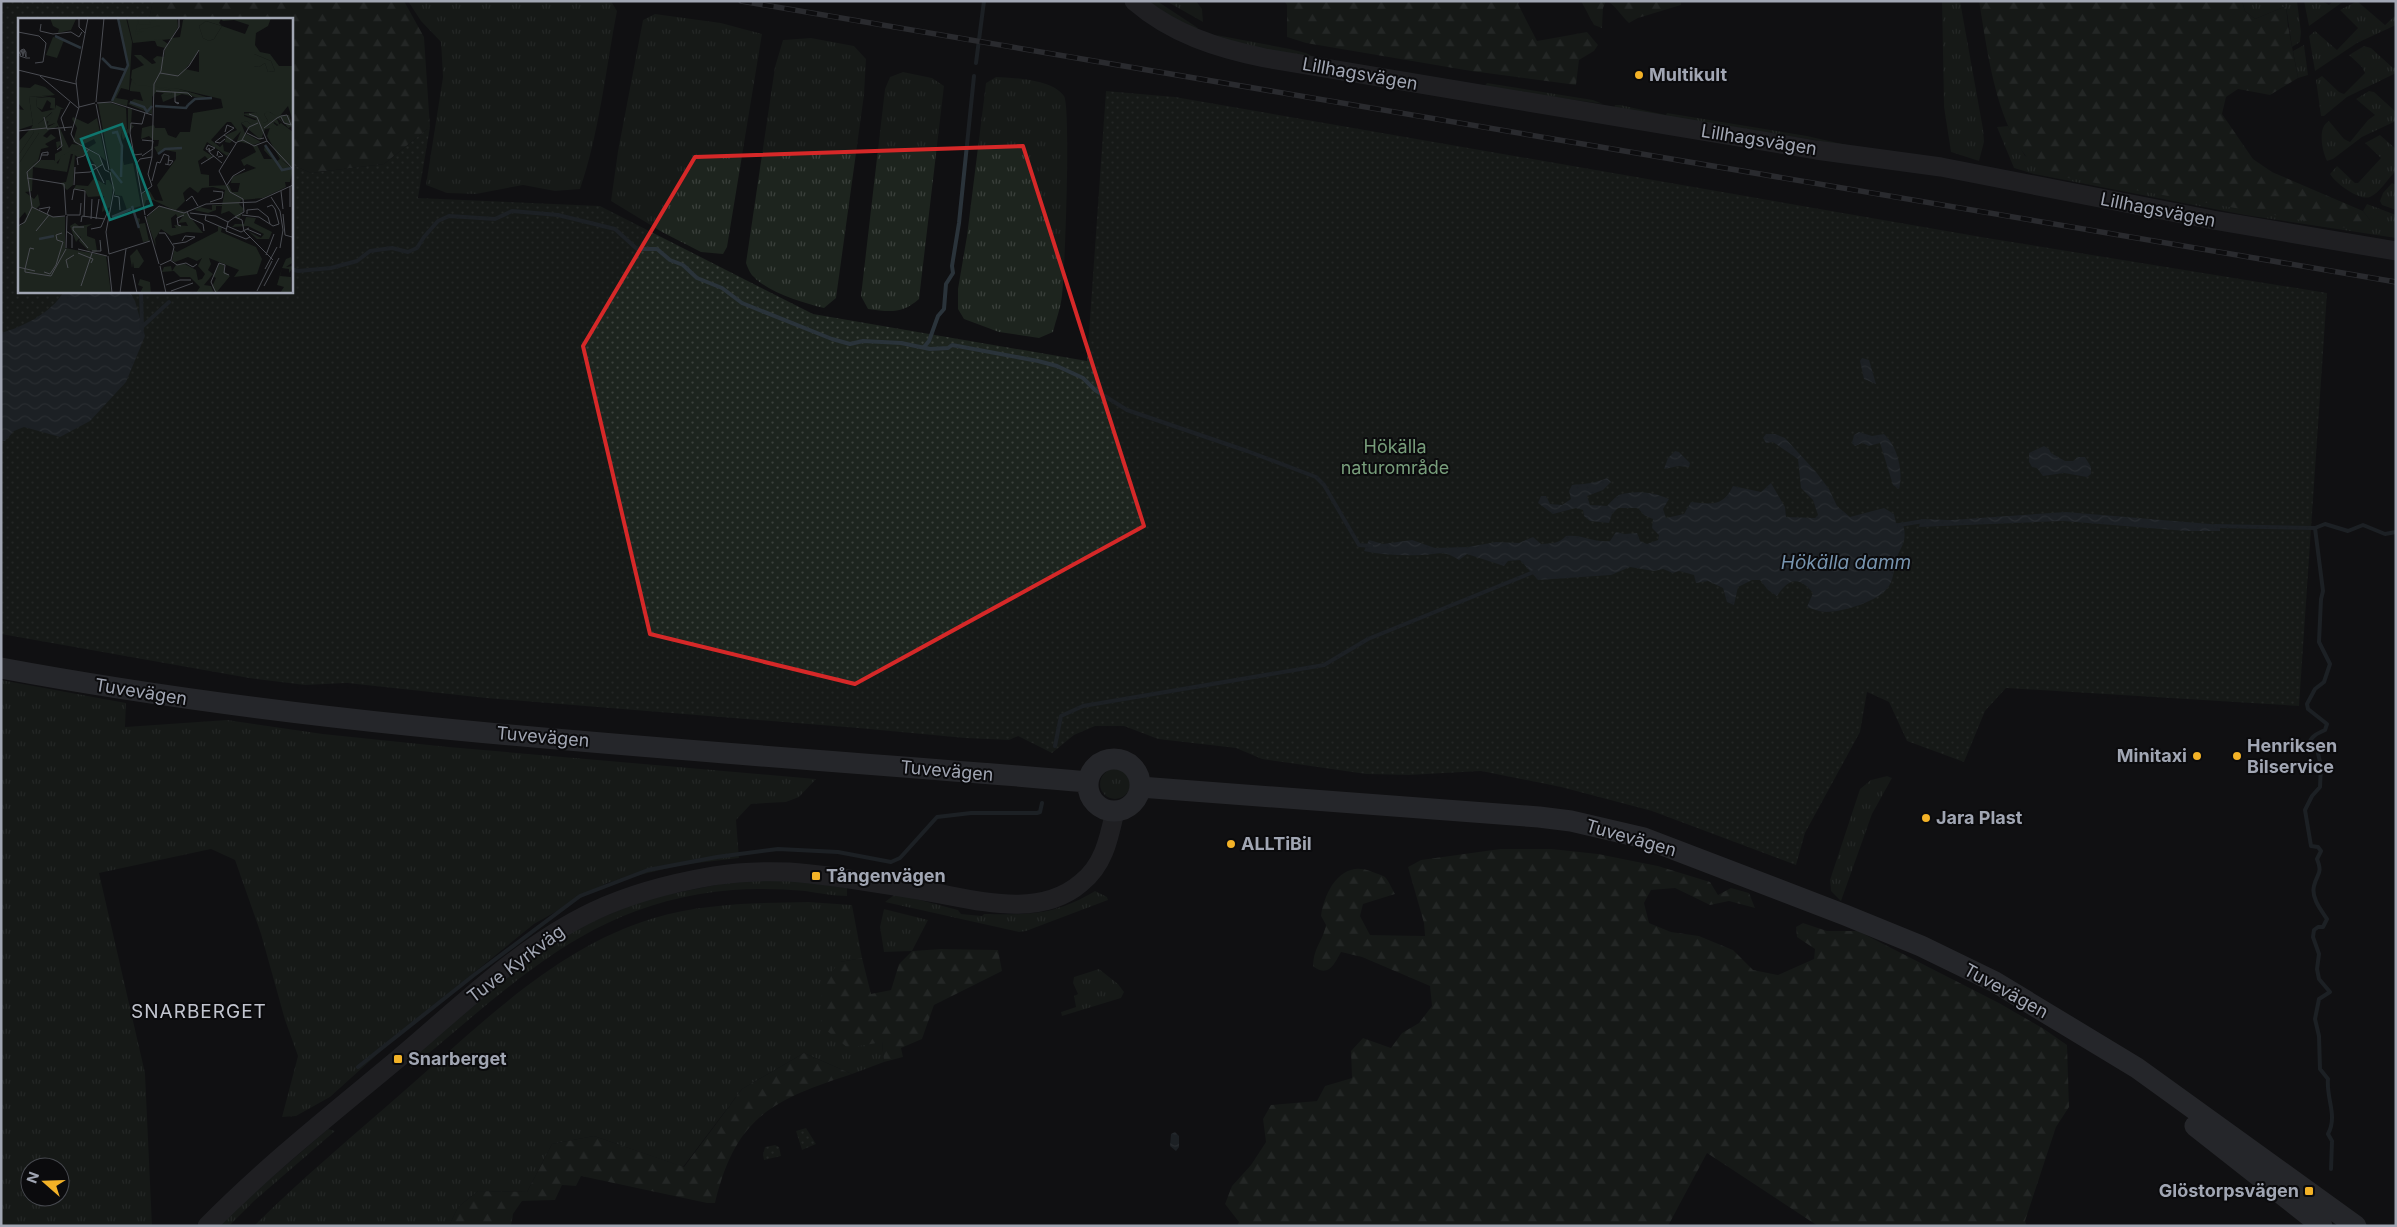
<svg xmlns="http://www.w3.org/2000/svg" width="2397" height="1227" viewBox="0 0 2397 1227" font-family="Inter,sans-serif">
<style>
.grass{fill:url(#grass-tufts);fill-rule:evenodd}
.forest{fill:url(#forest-firs)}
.park{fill:url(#park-dots)}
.water{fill:url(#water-waves)}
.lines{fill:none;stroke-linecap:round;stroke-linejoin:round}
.stream{stroke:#2a333a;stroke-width:4}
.tertiary{stroke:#313237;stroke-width:19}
.secondary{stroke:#3f4147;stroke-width:21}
.rail-casing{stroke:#484a50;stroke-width:5.5}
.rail{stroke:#0b0b0d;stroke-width:4;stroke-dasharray:11;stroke-linecap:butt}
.marked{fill:none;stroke:#d62828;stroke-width:4;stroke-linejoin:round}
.poi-dot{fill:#f3b227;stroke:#0b0b0d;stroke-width:2}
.labels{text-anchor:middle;stroke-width:4;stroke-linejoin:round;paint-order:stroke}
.street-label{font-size:18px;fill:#a1a6b3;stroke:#0b0b0d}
.poi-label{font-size:18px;font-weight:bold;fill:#a1a6b3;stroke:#0b0b0d;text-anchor:start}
.park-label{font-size:18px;fill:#789e7b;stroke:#0b0b0d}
.water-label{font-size:19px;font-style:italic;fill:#7794af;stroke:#0b0b0d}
.neighbourhood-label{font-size:19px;letter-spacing:1px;fill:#c2c5cf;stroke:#0b0b0d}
.inset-river{fill:none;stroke:#2a333a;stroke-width:2.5}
.inset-road{fill:none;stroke:#4a4c52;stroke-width:1}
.view{fill:#0f766e;fill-opacity:0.15;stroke:#0f766e;stroke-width:2.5}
.inset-edge{fill:none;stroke:#a1a6b3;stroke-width:2.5}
</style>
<defs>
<pattern id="grass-tufts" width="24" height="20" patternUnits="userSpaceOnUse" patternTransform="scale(1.25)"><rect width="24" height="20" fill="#1d241e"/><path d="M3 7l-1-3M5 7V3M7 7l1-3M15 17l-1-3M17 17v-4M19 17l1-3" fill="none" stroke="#3b413c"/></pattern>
<pattern id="forest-firs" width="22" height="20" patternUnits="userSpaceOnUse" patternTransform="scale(1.25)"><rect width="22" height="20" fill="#1d241e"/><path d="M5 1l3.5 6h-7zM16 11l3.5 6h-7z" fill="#3b413c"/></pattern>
<pattern id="park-dots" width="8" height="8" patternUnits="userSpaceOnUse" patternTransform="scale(1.25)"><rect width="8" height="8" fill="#1d241e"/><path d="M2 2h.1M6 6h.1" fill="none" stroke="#3b413c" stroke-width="1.8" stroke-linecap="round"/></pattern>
<pattern id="water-waves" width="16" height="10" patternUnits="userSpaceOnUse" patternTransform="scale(1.25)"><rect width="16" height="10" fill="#2a333a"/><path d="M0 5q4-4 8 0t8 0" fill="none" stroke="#464e54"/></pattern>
</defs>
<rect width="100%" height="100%" fill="#101012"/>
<path class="grass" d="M408 1H611L617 11C606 68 599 135 580 189L555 191 523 185 476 194 447 193 426 185 443 77 441 42 421 21Z
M1147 1H1157L1198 28 1193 30Z
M1166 1H1196L1202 9 1203 22Z
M1942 1H1960L1983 129 1984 142 1979 161 1951 152 1944 107Z
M2242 1H2297L2301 32 2300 42 2292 47 2286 6 2255 19 2245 11Z
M2304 1H2322L2329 5 2333 1H2344L2309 26Z
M2357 1 2385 25 2396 15V25L2357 43 2315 71 2309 36 2315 31 2337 50 2358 28 2340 10Z
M655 14 721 23 762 34 727 247 723 254 701 252 662 232 611 201 618 151 643 20Z
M1216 35 1290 49 1306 53 1316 58 1257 50Z
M811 38 854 46 866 59 864 95 836 298 824 308C803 303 769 293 754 277 750 274 748 268 746 263L775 67 783 40Z
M2304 45 2308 75 2298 78 2293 51Z
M2364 46 2371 48 2393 68 2396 67V73L2347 97 2324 116H2321L2316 80 2322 76 2339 92 2344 94 2365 73 2362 67 2349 55Z
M903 72 932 78 944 86 919 299C902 314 890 312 868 309L861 296 885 89 890 77Z
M996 77C1016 78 1052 79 1064 96 1071 106 1065 273 1062 295 1061 307 1056 320 1053 332L1039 338 999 332 964 319 958 309V289L967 236 986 83Z
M1487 83 1593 100 1603 104 1484 87Z
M2369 91 2374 92 2396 112V121L2362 137 2333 159 2327 161C2322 151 2317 127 2329 121L2344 139 2350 142 2368 120 2375 115 2356 99Z
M1620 105 1666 115 1667 113 1807 136 1851 146 1614 108 1615 105Z
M2008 126 2025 156 2370 220 2363 211 2367 204 2396 215V238L2245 215 2034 174 2014 168 1997 127Z
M2380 135 2396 149V171C2388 178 2380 193 2370 197 2359 201 2335 183 2330 174L2337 166 2355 183H2358L2381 158 2365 143Z
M2392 183 2396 185V210L2382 205 2380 201 2383 193Z
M1 680 126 703 125 727 227 720 323 734 449 747 816 779 799 797 786 802 751 804 736 820 739 858 681 865 607 883 534 924 412 1023 330 1097 296 1116 282 1117 298 1056 285 1020 261 934 235 860 211 849 99 873 145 1073 152 1226H1ZM30 1167H60V1197H30Z
M1100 784a15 15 0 1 1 30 0a15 15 0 1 1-30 0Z
M1887 776 1892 778 1872 814 1841 901 1831 891 1830 880 1860 789 1871 780Z
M789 880 847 888V896C833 896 819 893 805 891 781 889 757 888 733 890 591 901 515 983 411 1068L406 1061 510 973 575 929 645 899 736 881Z
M1095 891 1107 897 1108 900 1026 931 1019 932 885 902 894 895H901L958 910 961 914 982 916 984 914C1030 915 1055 915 1095 891Z
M808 902 852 905 862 958 840 962 882 1042 884 1062 852 1074 804 1053 742 1089 683 1167 594 1136 552 1144 527 1192 478 1191 458 1207 449 1226H254C302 1178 353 1136 404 1091 479 1026 556 947 654 918 705 903 756 903 808 902Z
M884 909 928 920 912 951 884 952 880 927Z
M1099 969 1118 984 1124 992 1121 998 1062 1016 1061 1012 1076 1007 1074 996 1078 994 1073 983 1074 977Z
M328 1129 335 1131 254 1201 229 1226H215Z"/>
<path class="forest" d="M153 1H404L424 37 430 127 384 164 311 173 291 164V19H149Z
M1284 1H1520L1518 4 1537 41 1587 32 1598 45 1594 51 1579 60 1576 85 1471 71 1306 43 1287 37V5Z
M1581 1H1606L1603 8 1602 28 1594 25Z
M1607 1H1681V5L1638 18 1629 23C1621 16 1616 6 1607 1Z
M1979 1H2242L2245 11 2255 19 2286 6 2288 26 2298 78 2270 95 2238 89 2226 97 2222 114 2253 159 2272 172 2363 211 2370 220 2366 228 2357 230 2057 176C2047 171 2032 165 2025 155 1995 117 1987 49 1979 1Z
M1500 849H1552L1598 854 1658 866 1710 882 1718 895 1731 888 1749 893 1755 908 1729 901 1710 905 1675 888 1651 890 1644 903 1649 923 1671 932 1699 936 1733 950 1753 970 1778 975 1814 959 1815 949 1797 937 1796 927 1803 923 1827 931H1858L1999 1003 2044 1029 2067 1045 2069 1107 2056 1127 2025 1221 2027 1226H1818L1707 1153 1668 1226H1237L1239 1222 1225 1204 1232 1186 1251 1165 1266 1142 1263 1119 1271 1105 1317 1101 1325 1086 1352 1078 1351 1051 1363 1038 1391 1048 1402 1033 1419 1023 1432 1006 1430 986 1362 957 1341 952C1334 965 1328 978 1313 966 1314 946 1322 943 1326 925L1321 916C1324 892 1341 860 1370 871 1375 873 1382 875 1385 877 1389 881 1392 889 1395 894L1363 904 1360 916 1370 935 1425 936 1424 923 1408 867 1421 860Z
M941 949 998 950 1002 971 934 1005 922 1039 901 1048 903 1057 884 1062 882 1042 848 1048 821 1026 822 983 840 962 862 958 871 994 891 990 899 964 912 951Z
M804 1053 852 1074C773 1100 736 1116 715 1203H707L581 1176 576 1186 562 1185 555 1200 522 1201 513 1214 511 1226H449L458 1207 478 1191 527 1192 552 1144 594 1136 684 1167 742 1089Z"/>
<path class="park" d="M1 1H153L149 19H19V291H291V164L311 173 384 164 430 127 418 198 600 206 813 314 1087 361 1106 91 1175 97 1987 238 2327 293 2299 706 2006 688 1985 711 1964 762 1907 741 1889 702 1867 692 1860 732 1805 833 1796 865 1652 811 1561 787 1481 771 1409 775 1366 774 1262 759 1236 748 1158 739 1124 726H1095L1074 735 1052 753 1018 736 1009 740 965 738 858 728 486 698 347 683 305 685 249 678 1 634Z
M806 1128 816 1144 802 1150 796 1131Z
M775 1145 779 1147 781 1156 764 1160 763 1155 765 1147Z"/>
<path class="water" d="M64 291H125L131 294 135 301 145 336 126 382 90 421 60 437 24 427 14 431 5 441H1V333C23 327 53 312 64 291Z
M1862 358 1869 360 1876 384 1864 379 1860 361Z
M1859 432 1872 436 1884 434C1897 445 1904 472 1899 489L1893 485 1880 443 1869 446 1862 443 1855 446 1852 443 1854 435Z
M1766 434H1775L1785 438 1816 472 1829 489 1837 506 1850 517 1884 508 1894 514 1896 523 1903 524C1907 540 1903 543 1897 557 1893 567 1895 577 1889 586 1880 601 1843 612 1826 612 1820 612 1813 609 1807 607L1813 593C1799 576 1789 578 1777 596L1768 590 1760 580H1752L1738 587 1734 605 1727 602 1723 588 1708 581 1696 583 1694 575 1679 571 1673 573 1663 569 1654 571 1630 567 1611 575 1538 580 1520 560 1508 561 1504 566 1467 554 1459 560C1442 549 1439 555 1422 555 1403 556 1382 555 1364 551L1369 540 1383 544 1412 540 1435 548 1468 547 1496 542 1519 543 1533 537 1541 544C1551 543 1559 544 1566 536 1582 534 1594 543 1610 541L1616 532 1625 534 1637 533 1640 541 1647 544 1658 540 1659 535 1652 528 1653 519 1644 515 1638 508H1618L1612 514 1609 523 1590 521 1584 516 1583 510 1576 508 1553 514 1538 503 1541 496H1546L1550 504 1562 505 1571 499 1569 491 1572 485C1584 484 1596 483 1607 478L1611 482 1603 490 1587 496 1590 505 1607 506C1610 503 1615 497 1619 495 1634 490 1655 492 1669 499L1663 509 1666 518 1684 514 1691 502C1711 504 1723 507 1733 486L1761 492 1771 483 1785 507 1786 517 1815 518 1818 515 1813 500 1801 488 1798 459 1773 442 1766 443 1763 438Z
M2044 446 2049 449 2051 453 2065 461H2073L2078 457H2085L2091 467V474L2087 477 2064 473 2043 476 2037 468 2032 467 2029 462V453Z
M1675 451 1679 452 1690 463 1689 467 1679 466 1664 469 1668 458Z
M2066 512 2210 524 2220 525V531H2186L2063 521 1919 527 1921 519 1951 520Z
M1175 1132 1179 1136V1147L1176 1151 1170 1146 1171 1134Z"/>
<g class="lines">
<path class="stream" d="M976 63 984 1
M291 269 298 271 331 268 357 261 370 251 392 248 408 252 417 248 424 237 438 221 449 216 495 219 512 211 558 215 615 229 637 249H657L670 260 683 265 697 278 722 288 742 303 832 339 850 344 863 341 901 343 930 349 948 348 952 345 1038 361 1057 366 1083 378 1095 390 1127 410 1247 451 1316 477 1324 485 1359 545 1371 546
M141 291 142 329
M143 326 169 302
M924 347 929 341 938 316 944 309 946 284 953 273 952 266 959 223 974 76
M1899 525 1924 521
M2215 526 2315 528 2325 524 2348 531 2363 525 2385 534 2396 532
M2315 528 2323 591 2321 599 2319 642 2330 664 2324 682 2315 689 2307 704 2308 709 2327 724 2325 730C2318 733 2311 736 2309 744L2317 749 2321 766 2320 787 2312 796 2305 810 2311 846 2318 847 2321 851 2317 859C2323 874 2317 873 2314 886 2311 898 2321 910 2327 919L2323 927H2318L2314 930 2313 937 2319 954 2317 969 2319 979 2330 992 2319 999 2315 1019 2319 1036 2320 1069 2328 1079C2326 1099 2338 1115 2328 1134L2332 1141 2331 1169
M1055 746 1061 716 1083 706 1324 665 1368 639 1536 571
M358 1067 474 975 580 896 648 870 717 857 778 849 838 852 891 862 900 858 937 817 971 813H1037L1040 812 1042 803"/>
<path class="tertiary" d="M1134 1C1172 34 1217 48 1265 58L1816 150 1941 167 2213 220 2396 251
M207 1226C267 1165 333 1113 399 1058 461 1006 520 946 594 911 632 893 672 883 713 876 738 872 764 871 789 872 834 875 879 884 924 891 974 899 1038 920 1081 883 1104 865 1109 838 1115 811"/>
<path class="secondary" d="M1 668C360 735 725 750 1088 782
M1088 785a26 26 0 1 1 52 0a26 26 0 1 1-52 0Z
M1140 787 1539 817 1571 821 1644 838 1845 915 1921 946 1995 982 2137 1068 2356 1226
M2195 1126 2322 1226"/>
<g class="rail-casing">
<path id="rail" d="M741 1 2396 282"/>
</g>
<use href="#rail" class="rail"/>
</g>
<path d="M0 0H2397V1227H0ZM1023 146 1144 526 855 684 650 634 583 346 695 157Z" fill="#101012" fill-opacity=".55" fill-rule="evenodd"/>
<path class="marked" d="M1023 146 1144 526 855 684 650 634 583 346 695 157Z"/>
<g class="poi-dot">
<circle cx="1639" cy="75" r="5"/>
<circle cx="2197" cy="756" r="5"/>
<circle cx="2237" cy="756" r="5"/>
<circle cx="1926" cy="818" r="5"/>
<circle cx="1231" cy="844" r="5"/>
<rect x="811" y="871" width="10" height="10" rx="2.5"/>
<rect x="393" y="1054" width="10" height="10" rx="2.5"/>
<rect x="2304" y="1186" width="10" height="10" rx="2.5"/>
</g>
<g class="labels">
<g class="street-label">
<text transform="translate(1360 74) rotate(10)" y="6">Lillhagsvägen</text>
<text transform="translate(1759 140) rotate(9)" y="6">Lillhagsvägen</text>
<text transform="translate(2158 210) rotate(11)" y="6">Lillhagsvägen</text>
<text transform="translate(141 692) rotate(9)" y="6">Tuvevägen</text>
<text transform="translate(543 737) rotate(5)" y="6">Tuvevägen</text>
<text transform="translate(947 771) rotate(5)" y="6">Tuvevägen</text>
<text transform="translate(1631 838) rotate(16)" y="6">Tuvevägen</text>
<text transform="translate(516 964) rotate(-37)" y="6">Tuve Kyrkväg</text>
<text transform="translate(2006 991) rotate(29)" y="6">Tuvevägen</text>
</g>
<g class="poi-label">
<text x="1649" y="81">Multikult</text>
<text x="2247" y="752">Henriksen<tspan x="2247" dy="21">Bilservice</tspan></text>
<text x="2187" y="762" text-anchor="end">Minitaxi</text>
<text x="1936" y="824">Jara Plast</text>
<text x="1241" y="850">ALLTiBil</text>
<text x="826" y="882">Tångenvägen</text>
<text x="408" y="1065">Snarberget</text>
<text x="2299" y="1197" text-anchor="end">Glöstorpsvägen</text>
</g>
<g class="park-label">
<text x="1395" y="453">Hökälla<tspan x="1395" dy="21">naturområde</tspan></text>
</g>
<g class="water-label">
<text x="1846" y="569">Hökälla damm</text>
</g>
<g class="neighbourhood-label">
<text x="199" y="1018">SNARBERGET</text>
</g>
</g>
<g transform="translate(18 18)">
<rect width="275" height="275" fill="#101012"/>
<path d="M101 0H108L114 24 111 72 103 70 98 80 110 82 109 88 94 84 110 47ZM109 0H159L160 9 153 21 115 25ZM188 3 204 8 196 21 191 23 185 20 181 8ZM35 19 46 22 39 40 28 37ZM114 60 161 71 195 81 177 82 181 80 164 76 145 84 143 77 154 76 152 72 112 70ZM37 77 18 80 19 89 24 94 37 91 38 87 46 91H43L39 104 51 130 54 126 61 127 55 124 59 110 54 101 55 99 70 106 79 100 88 143 80 136 70 130 78 125 76 121 64 127 80 137 85 146 79 149 70 137 60 139 57 135 55 167 49 172 42 165 48 164 55 136H47L37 146V136L44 132 42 127 39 131 38 124 43 123 40 108 34 111H30L37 105 29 108 34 94 20 106H25L27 111 21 110V115L0 147V138L16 114 14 108 0 124 15 107 11 79ZM57 205 61 208 74 206 69 209V218L77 221 79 233H82V224H83V233H81L77 234 72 232 71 234 68 232 71 233 61 223 63 218 58 224 52 208Z" fill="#1d241e"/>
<path d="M32 0H58V1L53 12 40 15 41 11 35 8ZM122 0 138 3V7L142 8 123 11 118 14 126 13 117 17 120 2 121 6 133 7 131 2ZM170 0H253L250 8 238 15 237 27 242 34 252 36 261 48H275V103L270 88 261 99 265 105 252 94 246 96 250 103 246 105 241 103 238 94H226V98L239 103 232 106 229 103 223 105 227 115 243 124 235 127 219 123 223 113 212 125 207 124 208 117 219 112 213 104H209L193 122 202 129 205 126 206 133 212 135 209 138 189 124 185 132 194 138 191 142 187 138 180 143 183 156 191 157V168L211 167 214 174H220L222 165H213L214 159 238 150 229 146 226 148 223 142 238 134 235 128 239 127 246 141H254L246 132 247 127 259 143 262 141 249 118 254 104 259 108 263 105 275 114V150L262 141 275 151 272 164H267L268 169 245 180 223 182 221 186 226 191 221 201 211 193 203 196 204 188H198V192L190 195 176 192 182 189 194 192V187H204L207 172 195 169 184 170 180 175 172 169 169 171 165 175 167 183 158 192 171 193 160 194 135 182H128L126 189 124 176 131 172 137 182 145 183 139 167 158 141V134L147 132 140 136 136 129 140 128 141 122H135L131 118 123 121 124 110 136 107 137 110H147L150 117 158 120 162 114H172L175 95 205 90 203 81 161 71 118 67 113 60 114 52 126 47 116 37H123L134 46 138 45 135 41 139 38 146 39 147 30 139 28 137 23H129L143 21 150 26 154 20 162 19 165 2ZM203 1 205 3 216 2 231 7 227 16 204 8 201 5ZM188 3 204 8 196 21 191 23 185 20 181 8ZM181 32V54L167 51 176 41ZM236 36 253 43 257 53 250 54 247 45 241 49 236 48ZM17 66 27 69 37 77 11 79 15 107 0 112V91L6 92 0 85V69L12 70ZM112 70H141L152 72 154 76 146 78 143 77 146 75 138 74 134 79V96L110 86 116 81 125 83 122 74 112 73ZM31 79 37 80V91L32 90 33 85 29 82 24 92 19 89 18 80ZM110 90 114 91 113 107 116 108 105 122 103 114 110 111ZM35 94 31 104 29 103 30 109 38 105 25 118 29 120 33 116 38 120 27 126 31 129 23 131 20 143 14 147 23 142H36L40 146 43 138 55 132 60 133V139L53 135 49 154 15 149 14 173 7 174 16 181 20 176 22 187 5 204 9 198 7 194 0 202V147L21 115 20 106ZM15 108 16 114 0 138V124ZM76 160 88 167V162H91L95 169 92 189 84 194 86 178 70 179 66 171H56L58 167 70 168ZM141 188 169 195 185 215 169 214 153 218 143 211 137 221 138 229 128 200ZM158 196 160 200 165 198 160 205 168 204 170 208 156 207 158 210H154L153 200ZM118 199 122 201 121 206 127 205 131 223 125 224ZM228 199 238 200 236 205 254 214 251 221H239L230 213 243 220 246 216 230 208 214 209 217 206H226ZM200 208 204 209 203 214 238 229 244 241 239 256 216 259 221 252 191 240 193 246 190 252 195 256 186 267 193 268 196 275H178L182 269 172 259H162L156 253 144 254 146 249 153 248 154 253 158 247 167 246 178 252 180 262 184 261 187 256 180 248 184 240 179 243 170 239 157 244 154 243 156 232 159 234 200 213ZM119 231 126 243 121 250H116L115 244 114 250 112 238ZM273 239 274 245 268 249 275 248 274 251 271 255V251L264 250 262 258 273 259V275H262L266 269 259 267 264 250 268 241ZM122 261 132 264 133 275H122L125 269 120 267Z" fill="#1d241e" fill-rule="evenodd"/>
<path d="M236 36 253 43 257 53 250 54 247 45 241 49 236 48Z" fill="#1d241e"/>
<path d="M250 93 258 98 271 97 275 108 270 110 263 100 259 101 262 108 256 104 254 110 247 111 243 122 223 105 229 103 232 106 239 101 224 96 238 94 246 105 250 103 246 96Z" fill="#1d241e"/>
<path d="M80 85H93L108 90 109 111 103 114 104 138 106 147 115 145 123 188 109 192 104 178 97 177ZM15 190 35 199H47V230L88 238 93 275H0V208L4 207Z" fill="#1d241e"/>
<path d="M201 245 206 247V253L212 258 198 275 194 269 198 260 195 258Z" fill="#1d241e"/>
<path class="inset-river" d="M37 18 63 30M84 40 93 49 108 52M94 83 110 47 100 0M112 84 126 89 129 94 134 88M170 87 177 81 194 80M137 88 168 90 170 87M94 115 99 114 104 128 103 159M247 127 264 152 274 150M140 136 147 131 164 130M93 151 104 165M114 188 121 210M94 199 113 191M21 221 36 218"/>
<path class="inset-road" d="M61 0V9L67 15M70 0 58 63 61 89 53 116 57 124 81 137 87 152 91 154M23 6 22 13 35 16 53 14 61 19 64 14M0 14 21 18 28 25 25 44 17 45M0 38 3 32 6 31 8 34V39L6 32 5 38 4 32 2 38 8 40H12M0 52 58 66M142 55 160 58 171 48 181 32M22 58 60 90M138 73 170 75 174 79M157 74V84L160 86 161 85 157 84M78 84 86 0M79 85 93 84 134 97M78 86 91 152M61 89 77 85M231 96 239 99 249 123M26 99 29 111 54 109M246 110 259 100 263 98 269 97 273 107 266 105 263 99M0 113 28 110M47 113 43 100 52 84M207 114 209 107 216 110 206 117 218 125M229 115 241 121 246 120M206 117 197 124 202 125 207 121M124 122 135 123 134 131 124 138M224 122 231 109 240 105M39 132 44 128 41 111M190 132 188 131 190 127 197 130 192 133M191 134V130L192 135 204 145M124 136 116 137 112 115 113 105 124 106 127 95M199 138 200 133 205 138 200 139M134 139 136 66 143 53 146 32 161 9V0M142 145 146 136 151 138 150 146M71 146 77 147 86 165M147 146 152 147 155 143 150 142M183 146 196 138M60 147 59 140 66 138 71 131M57 155 72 154 85 146M9 160 46 166 48 197M134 163 139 144 142 145M56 167 57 149M209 167 215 158 227 151M272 168V189M263 173 265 191M123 176 134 168 130 156 134 139M96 178 101 179 102 192M253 179 262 193 265 212 262 230M54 182 56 171 67 173 66 199M168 183 174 178 180 188M192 184 204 180 205 174 195 173M14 189 35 199 47 198M21 191 32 189 29 196M169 194 172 200 185 206 186 213M172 195 198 198 210 204M229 196V192L240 191 250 199 252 206M265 196 267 217 274 219M49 197H62L63 185M127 197 118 146 122 141 134 139M188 197 187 202 208 211M224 197 241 199 255 208 261 206 257 191 254 187 249 189M127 198 141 246M129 198 141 188 166 195 188 186 238 184 275 167M217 199 226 194 225 181 212 174 201 153 219 124 225 122 236 128 249 123 275 151M73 201 74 181M78 201 81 181M63 204 64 198 87 201M0 208 7 204 14 189 9 154 22 142 24 135 30 134V137H24M163 208 160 207 159 200 166 197M209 208 223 214 231 210M66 209H55V212L70 230M73 211 83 209 90 193M229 211 243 217M18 213 31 197M48 213 54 217V230M141 215H147L156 229 153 242 142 247M232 219 228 221 208 213 210 204 217 199 224 202 226 213 255 242M155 226 168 224 177 219 167 218 164 223M48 230 49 198M60 231 89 238M74 233H83L82 222M60 235 75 241 73 245M91 236 132 223M91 236 88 214 96 172 92 154M248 237 256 216M90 238 94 275M152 242 159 247 168 245 175 249 179 246M142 248 148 275M0 249 17 253M50 250 48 242 56 237M7 251V254L33 258 48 231M7 251 12 230 16 231M247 251 259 229M26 254 32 256 38 247 45 224 39 222 38 217 44 215M115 256 119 275M148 267 162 262H173M63 268 74 235M246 268 261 240M153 273 175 265M239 273 254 243M102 275 108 231M198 275 193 264 201 245 207 247 206 255 211 257"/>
<path class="view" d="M104 106 134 187 92 202 63 121Z"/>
<rect width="275" height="275" class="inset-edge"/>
</g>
<rect width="2397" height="1227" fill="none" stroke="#a1a6b3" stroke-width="5"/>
<g transform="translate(45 1182) rotate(290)"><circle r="24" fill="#0b0b0d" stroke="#47494f"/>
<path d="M0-4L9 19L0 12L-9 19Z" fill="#f3b227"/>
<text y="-8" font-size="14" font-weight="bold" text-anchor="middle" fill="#a1a6b3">N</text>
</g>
</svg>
